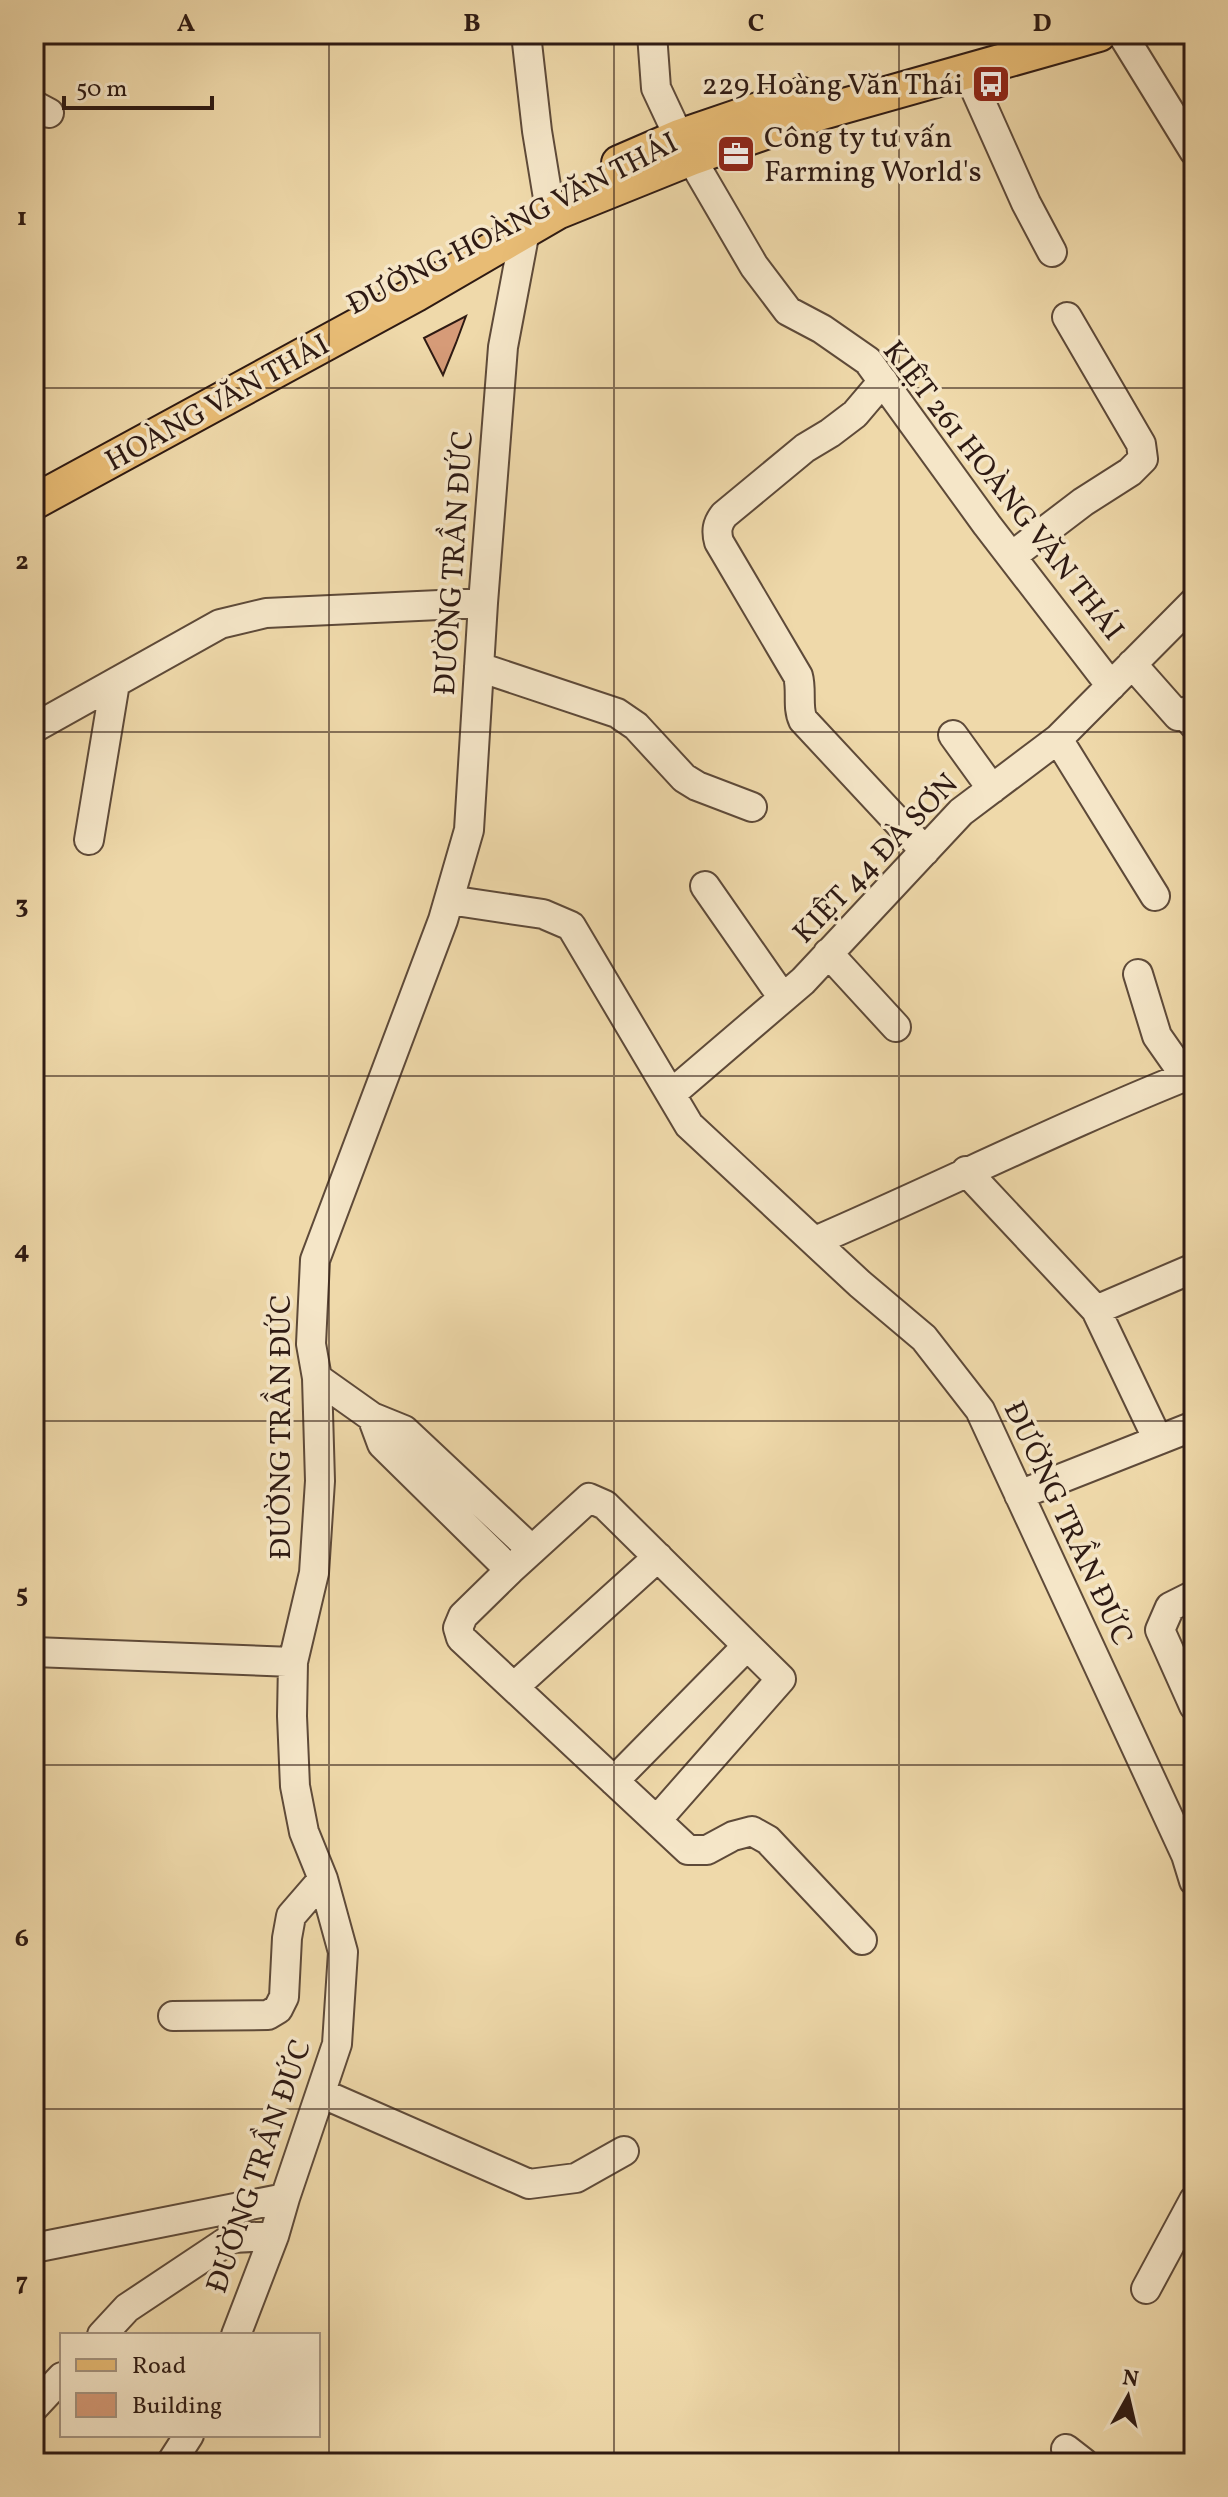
<svg xmlns="http://www.w3.org/2000/svg" width="1228" height="2497" viewBox="0 0 1228 2497" font-family="Vollkorn,serif">
<style>
.building{fill:#d69b78;stroke:#2e1a13;stroke-width:2}
.lines{fill:none;stroke-linecap:round;stroke-linejoin:round}
.minor-casing{stroke:#5e4a39;stroke-width:32}
.major-casing{stroke:#2e1a13;stroke-width:38}
.minor{stroke:#f5e6c8;stroke-width:28}
.major{stroke:#e8bc75;stroke-width:34}
.grid{fill:none;stroke:#2e1a13;stroke-width:2;stroke-opacity:0.55}
.labels{text-anchor:middle;stroke-width:7;stroke-linejoin:round;paint-order:stroke}
.poi-label{font-size:30px;fill:#2e1a13;stroke:#f5e6c8;text-anchor:end}
.street-label{font-size:30px;fill:#2e1a13;stroke:#f5e6c8}
.neatline{fill:none;stroke:#2e1a13;stroke-width:3}
.grid-label{font-size:26px;text-anchor:middle;font-weight:bold;fill:#2e1a13}
</style>
<rect width="100%" height="100%" fill="#efd9aa"/>
<filter id="stains"><feTurbulence type="fractalNoise" baseFrequency=".0025" numOctaves="4"/><feColorMatrix values="0 0 0 0 .2 0 0 0 0 .09 0 0 0 0 .02 0 0 0 .5 -.17"/></filter>
<radialGradient id="worn" r=".72"><stop offset=".6" stop-color="#630" stop-opacity="0"/><stop offset="1" stop-color="#630" stop-opacity=".3"/></radialGradient>
<path class="building" d="M466 316 456 343 443 375 424 338Z"/>
<g class="lines">
<g class="minor-casing">
<path id="minor" d="M526 34 537 131 548 198
M652 34 656 88 679 137
M1122 34 1194 151
M967 71 1026 203 1052 252
M34 105 49 113
M691 158 754 266 788 311 822 329 868 361 987 525 1111 686
M883 381 855 414 830 433 805 448 724 515C717 524 716 531 719 542L798 676C802 690 797 708 803 720L925 851
M1012 556 1083 502 1130 472 1143 459 1141 444 1067 317
M1132 664 1178 716 1183 712 1194 725
M479 667 617 713 636 726 684 778 697 786 752 807
M34 728 220 624 266 613 483 603
M953 735 992 789
M1058 739 1155 896
M89 840 115 683
M705 886 783 998
M449 900 543 914 571 926 689 1125 860 1284 924 1338 980 1410 1186 1855 1194 1881
M828 953 896 1027
M1138 974 1157 1036 1185 1076
M671 1094 803 981 961 812 1058 739 1194 602
M966 1171 1096 1310 1158 1440
M815 1241C942 1186 1066 1124 1194 1073
M1096 1310 1194 1268
M317 1378 372 1417
M1019 1495 1194 1426
M510 1570 382 1444 372 1417 404 1430 532 1550
M1194 1595 1170 1607 1160 1630 1194 1706
M34 1652 293 1662
M514 1687 658 1557
M614 1781 747 1646
M657 1820 781 1679 605 1505 589 1498 510 1570 463 1616 458 1628 461 1638 688 1850H707L733 1836 752 1831 768 1840 862 1940
M173 2016 268 2015 278 2009 284 1997 287 1938 291 1916 323 1879
M321 2093 529 2184 576 2178 624 2151
M34 2248 285 2198
M1146 2289 1194 2200
M102 2335 127 2308 232 2238 274 2236
M236 2335 274 2236 285 2198 337 2044 343 1952 323 1879 304 1832 295 1786 292 1716 293 1662 314 1573 320 1481 317 1378 311 1344 315 1260 443 920 469 830 483 603 503 347 525 231
M34 2407 62 2377
M1066 2449 1084 2463
M171 2463 189 2435"/>
</g>
<g class="major-casing">
<path id="major" d="M619 163 679 137 802 95
M34 502 416 294 557 212 691 158 819 113 1099 34"/>
</g>
<use href="#minor" class="minor"/>
<use href="#major" class="major"/>
</g>
<path class="grid" d="M329 34V2463M614 34V2463M899 34V2463M34 388H1194M34 732H1194M34 1076H1194M34 1421H1194M34 1765H1194M34 2109H1194"/>
<defs>
<g id="bus-square" transform="scale(2)"><rect x="-9" y="-9" width="18" height="18" rx="4" fill="#8f2418" stroke="#f5e6c8"/><path d="M-5-6H5V4H4V6H2V4H-2V6H-4V4H-5ZM-3.5-4V0h7V-4ZM-3.5 1.2v1.5H-2V1.2ZM2 1.2v1.5H3.5V1.2Z" fill="#fff"/></g>
<g id="office-square" transform="scale(2)"><rect x="-9" y="-9" width="18" height="18" rx="4" fill="#8f2418" stroke="#f5e6c8"/><path d="M-6-3h4V-5.5h4V-3h4V5H-6ZM-1-4.5V-3h2v-1.5ZM-6 0V1H6V0Z" fill="#fff"/></g>
</defs>
<g fill-rule="evenodd">
<use href="#bus-square" x="991" y="84"/>
<use href="#office-square" x="736" y="154"/>
</g>
<g class="labels">
<g class="poi-label">
<text x="963" y="94">229 Hoàng Văn Thái</text>
<text x="764" y="147" text-anchor="start">Công ty tư vấn<tspan x="764" dy="34">Farming World's</tspan></text>
</g>
<g class="street-label">
<text transform="translate(512 223) rotate(-27)" y="10">ĐƯỜNG HOÀNG VĂN THÁI</text>
<text transform="translate(217 402) rotate(-29)" y="10">HOÀNG VĂN THÁI</text>
<text transform="translate(1004 490) rotate(52)" y="10">KIỆT 261 HOÀNG VĂN THÁI</text>
<text transform="translate(453 563) rotate(-86)" y="10">ĐƯỜNG TRẦN ĐỨC</text>
<text transform="translate(875 858) rotate(-46)" y="10">KIỆT 44 ĐÀ SƠN</text>
<text transform="translate(280 1427) rotate(-90)" y="10">ĐƯỜNG TRẦN ĐỨC</text>
<text transform="translate(1069 1523) rotate(65)" y="10">ĐƯỜNG TRẦN ĐỨC</text>
<text transform="translate(258 2166) rotate(-71)" y="10">ĐƯỜNG TRẦN ĐỨC</text>
</g>
</g>
<rect width="1228" height="2497" fill="none" stroke="#efd9aa" stroke-width="88"/>
<rect x="60" y="2333" width="260" height="104" fill="#f5e6c8" stroke="#a59480" stroke-width="2"/>
<rect x="76" y="2359" width="40" height="12" fill="#e8bc75" stroke="#a59480" stroke-width="2"/>
<text x="132" y="2373" font-size="24" fill="#2e1a13">Road</text>
<rect x="76" y="2393" width="40" height="24" fill="#d69b78" stroke="#a59480" stroke-width="2"/>
<text x="132" y="2413" font-size="24" fill="#2e1a13">Building</text>
<g transform="translate(1128 2397) rotate(8)" stroke="#f5e6c8" stroke-width="6" paint-order="stroke">
<path d="M0-6L14 30L0 20L-14 30Z" fill="#2e1a13"/>
<text y="-12" font-size="22" font-weight="bold" text-anchor="middle" fill="#2e1a13">N</text>
</g>
<path d="M64 96v12h148v-12" fill="none" stroke="#2e1a13" stroke-width="4"/>
<text x="76" y="96" font-size="24" fill="#2e1a13" stroke="#f5e6c8" stroke-width="6" paint-order="stroke">50 m</text>
<rect x="44" y="44" width="1140" height="2409" class="neatline"/>
<g class="grid-label">
<text x="186" y="31">A</text>
<text x="472" y="31">B</text>
<text x="756" y="31">C</text>
<text x="1042" y="31">D</text>
<text x="22" y="225">1</text>
<text x="22" y="569">2</text>
<text x="22" y="913">3</text>
<text x="22" y="1258">4</text>
<text x="22" y="1602">5</text>
<text x="22" y="1946">6</text>
<text x="22" y="2290">7</text>
</g>
<rect width="100%" height="100%" filter="url(#stains)"/>
<rect width="100%" height="100%" fill="url(#worn)"/>
</svg>
